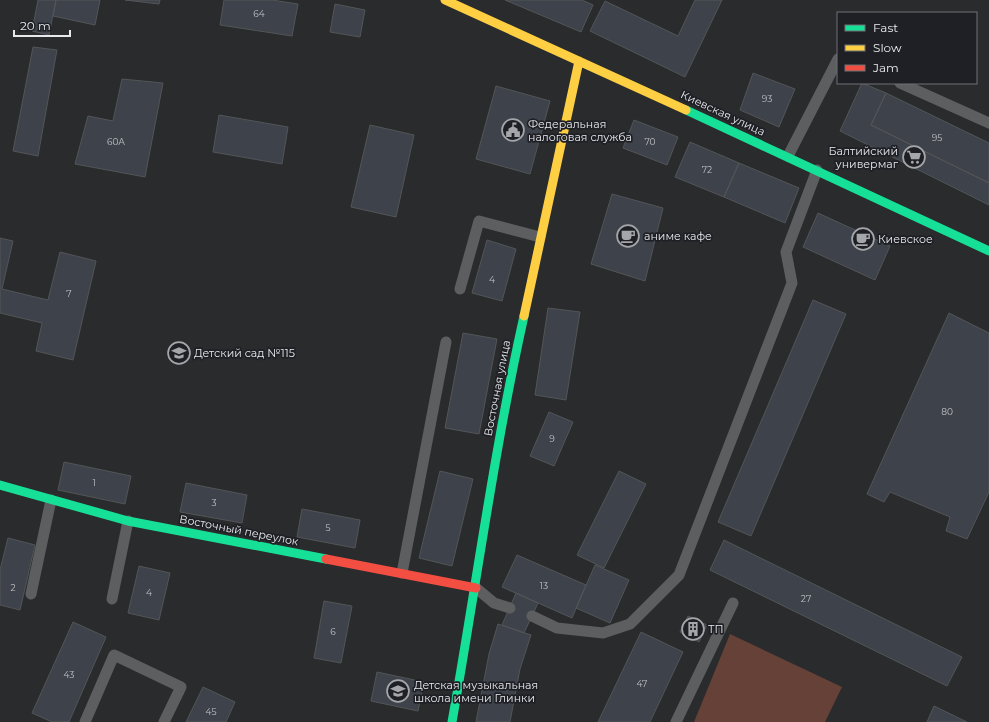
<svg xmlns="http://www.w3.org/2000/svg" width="989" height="722" viewBox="0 0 989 722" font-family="Montserrat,sans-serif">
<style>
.green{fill:#664137}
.building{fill:#3e434b;stroke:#535557}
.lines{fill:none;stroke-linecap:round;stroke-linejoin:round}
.lane{stroke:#5d5e5f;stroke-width:11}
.fast{stroke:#16e098;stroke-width:9}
.slow{stroke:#ffcf43;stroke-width:9}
.jam{stroke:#f24e42;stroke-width:9}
.labels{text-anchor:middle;stroke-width:3.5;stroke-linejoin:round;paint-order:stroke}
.number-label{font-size:9px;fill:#bec0c4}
.street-label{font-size:11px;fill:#e8e9ed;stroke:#1e2025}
.poi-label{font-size:11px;fill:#e8e9ed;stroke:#1e2025;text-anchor:start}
</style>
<rect width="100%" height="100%" fill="#292b2d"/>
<path class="green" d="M730 634 842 687 825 722H694Z"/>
<path class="building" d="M38 0H56L49 35 32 31Z
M56 0H100L95 25 53 16Z
M125 0H160L159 4Z
M224 0H272L298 4 292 36 220 25Z
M505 0H582L593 5 581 32Z
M695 0H722L685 77 590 31 605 1 678 36Z
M335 4 365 10 360 37 330 32Z
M33 47 57 50 38 156 13 151Z
M753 73 795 89 779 127 740 110Z
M122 79 163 83 145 177 75 164 88 116 113 121Z
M862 83 886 93 871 125 989 183V205L840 131Z
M496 86 550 101 530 174 476 159Z
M886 93 989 143V183L871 125Z
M219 115 288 127 282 164 213 152Z
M634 120 678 137 667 165 623 148Z
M370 125 414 135 396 217 351 207Z
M690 142 739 163 724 197 675 177Z
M739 163 799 188 785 223 724 197Z
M612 194 663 208 645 281 591 264Z
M818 213 890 246 875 280 803 247Z
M0 238 13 241 2 289 48 300 60 252 96 261 73 360 36 351 42 323 0 313Z
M487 240 516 249 502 301 472 293Z
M813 300 846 314 751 536 718 522Z
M548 308 580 312 566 400 535 395Z
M949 313 989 333V492L967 539 946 531 950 517 890 492 884 502 867 494Z
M463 333 497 339 479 434 445 428Z
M549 412 573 422 554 466 530 456Z
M64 462 131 476 125 504 58 490Z
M440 471 473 479 452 566 419 558Z
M619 471 646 484 604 568 577 555Z
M186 483 247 495 242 523 180 512Z
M302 509 360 520 355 548 297 537Z
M8 538 35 545 20 610 0 605V570Z
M724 540 962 657 947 686 710 570Z
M517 555 586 585 572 618 502 587Z
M595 565 629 580 610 623 576 608Z
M139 566 170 573 159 620 128 613Z
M516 593 538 603 524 633 502 625Z
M324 601 352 606 341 663 314 658Z
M688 616 707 625 699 642 680 632Z
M73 622 106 637 69 722H52L32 713Z
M498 624 531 635 520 669 510 722H476L489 654Z
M641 632 683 652 650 722H598Z
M377 672 424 682 418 711 371 701Z
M203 687 235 702 226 722H186Z
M934 706 967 722H927Z"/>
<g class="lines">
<path class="lane" d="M900 83 989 123
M788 156 838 59
M460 289 479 221 540 237
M402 573 446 342
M476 588 494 603 510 608
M31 594 51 500
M112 599 128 521
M532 616 557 628 603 633 630 624 679 575 792 283 786 252 817 170
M85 722 114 655 181 687 164 722
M676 722 733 603"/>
<path class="fast" d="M686 110 989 251
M0 485 128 521 326 559
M452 722C476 587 494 450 524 316"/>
<path class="slow" d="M445 0 686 110
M524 316 579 61"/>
<path class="jam" d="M326 559 476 588"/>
</g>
<defs>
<g id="civic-ring" transform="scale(1.15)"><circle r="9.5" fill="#1e2025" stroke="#a5a6aa" stroke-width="1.5"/><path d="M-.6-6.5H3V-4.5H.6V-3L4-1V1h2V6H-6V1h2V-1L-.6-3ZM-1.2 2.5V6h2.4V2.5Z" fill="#a5a6aa"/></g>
<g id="supermarket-ring" transform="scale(1.15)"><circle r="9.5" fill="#1e2025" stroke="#a5a6aa" stroke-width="1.5"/><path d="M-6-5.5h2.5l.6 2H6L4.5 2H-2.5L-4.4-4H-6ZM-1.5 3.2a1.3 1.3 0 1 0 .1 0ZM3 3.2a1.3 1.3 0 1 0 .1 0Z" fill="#a5a6aa"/></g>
<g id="cafe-ring" transform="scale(1.15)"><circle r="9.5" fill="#1e2025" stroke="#a5a6aa" stroke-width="1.5"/><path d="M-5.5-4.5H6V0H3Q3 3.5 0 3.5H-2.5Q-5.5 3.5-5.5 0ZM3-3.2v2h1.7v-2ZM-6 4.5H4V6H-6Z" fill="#a5a6aa"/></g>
<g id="school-ring" transform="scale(1.15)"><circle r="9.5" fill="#1e2025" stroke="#a5a6aa" stroke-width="1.5"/><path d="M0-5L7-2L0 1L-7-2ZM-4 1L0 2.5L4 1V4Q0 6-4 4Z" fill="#a5a6aa"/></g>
<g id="building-ring" transform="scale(1.15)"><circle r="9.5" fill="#1e2025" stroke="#a5a6aa" stroke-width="1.5"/><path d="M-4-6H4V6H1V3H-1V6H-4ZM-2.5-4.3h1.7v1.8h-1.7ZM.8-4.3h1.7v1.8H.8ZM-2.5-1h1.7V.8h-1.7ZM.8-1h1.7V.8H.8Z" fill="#a5a6aa"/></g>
</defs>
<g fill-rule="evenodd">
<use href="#civic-ring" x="513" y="130"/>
<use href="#supermarket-ring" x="914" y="157"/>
<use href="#cafe-ring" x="628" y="236"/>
<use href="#cafe-ring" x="863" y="239"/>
<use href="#school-ring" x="179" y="353"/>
<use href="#building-ring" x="693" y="629"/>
<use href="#school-ring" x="398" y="691"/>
</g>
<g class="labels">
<g class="number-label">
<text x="259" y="17">64</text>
<text x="767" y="102">93</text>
<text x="937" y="141">95</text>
<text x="116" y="145">60А</text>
<text x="650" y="145">70</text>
<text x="707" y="173">72</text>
<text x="492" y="283">4</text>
<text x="69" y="297">7</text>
<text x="947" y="415">80</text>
<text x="552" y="442">9</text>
<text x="94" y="486">1</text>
<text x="214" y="506">3</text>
<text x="328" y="531">5</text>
<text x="544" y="589">13</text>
<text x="13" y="591">2</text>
<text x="149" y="596">4</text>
<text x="806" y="602">27</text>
<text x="333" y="635">6</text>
<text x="69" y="678">43</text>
<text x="642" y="687">47</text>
<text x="211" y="715">45</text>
</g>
<g class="street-label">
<text transform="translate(723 113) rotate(25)" y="4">Киевская улица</text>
<text transform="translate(497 388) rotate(-79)" y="4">Восточная улица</text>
<text transform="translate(239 530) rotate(11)" y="4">Восточный переулок</text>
</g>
<g class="poi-label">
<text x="528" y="128">Федеральная<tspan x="528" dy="13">налоговая служба</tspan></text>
<text x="898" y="155" text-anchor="end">Балтийский<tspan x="898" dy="13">универмаг</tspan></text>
<text x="644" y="240">аниме кафе</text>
<text x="878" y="243">Киевское</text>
<text x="194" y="357">Детский сад №115</text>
<text x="708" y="633">ТП</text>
<text x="414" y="689">Детская музыкальная<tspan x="414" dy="13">школа имени Глинки</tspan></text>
</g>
</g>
<rect x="837" y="12" width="140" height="72" fill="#1e2025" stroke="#6f7075"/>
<rect x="845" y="25" width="20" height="6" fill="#16e098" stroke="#6f7075"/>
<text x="873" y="32" font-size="12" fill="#e8e9ed">Fast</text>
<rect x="845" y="45" width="20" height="6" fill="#ffcf43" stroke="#6f7075"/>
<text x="873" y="52" font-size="12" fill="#e8e9ed">Slow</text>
<rect x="845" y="65" width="20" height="6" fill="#f24e42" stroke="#6f7075"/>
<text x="873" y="72" font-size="12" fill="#e8e9ed">Jam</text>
<path d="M14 30v6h56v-6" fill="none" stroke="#e8e9ed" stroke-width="2"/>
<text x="20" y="30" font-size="12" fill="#e8e9ed" stroke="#1e2025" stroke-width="3" paint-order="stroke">20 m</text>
</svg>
